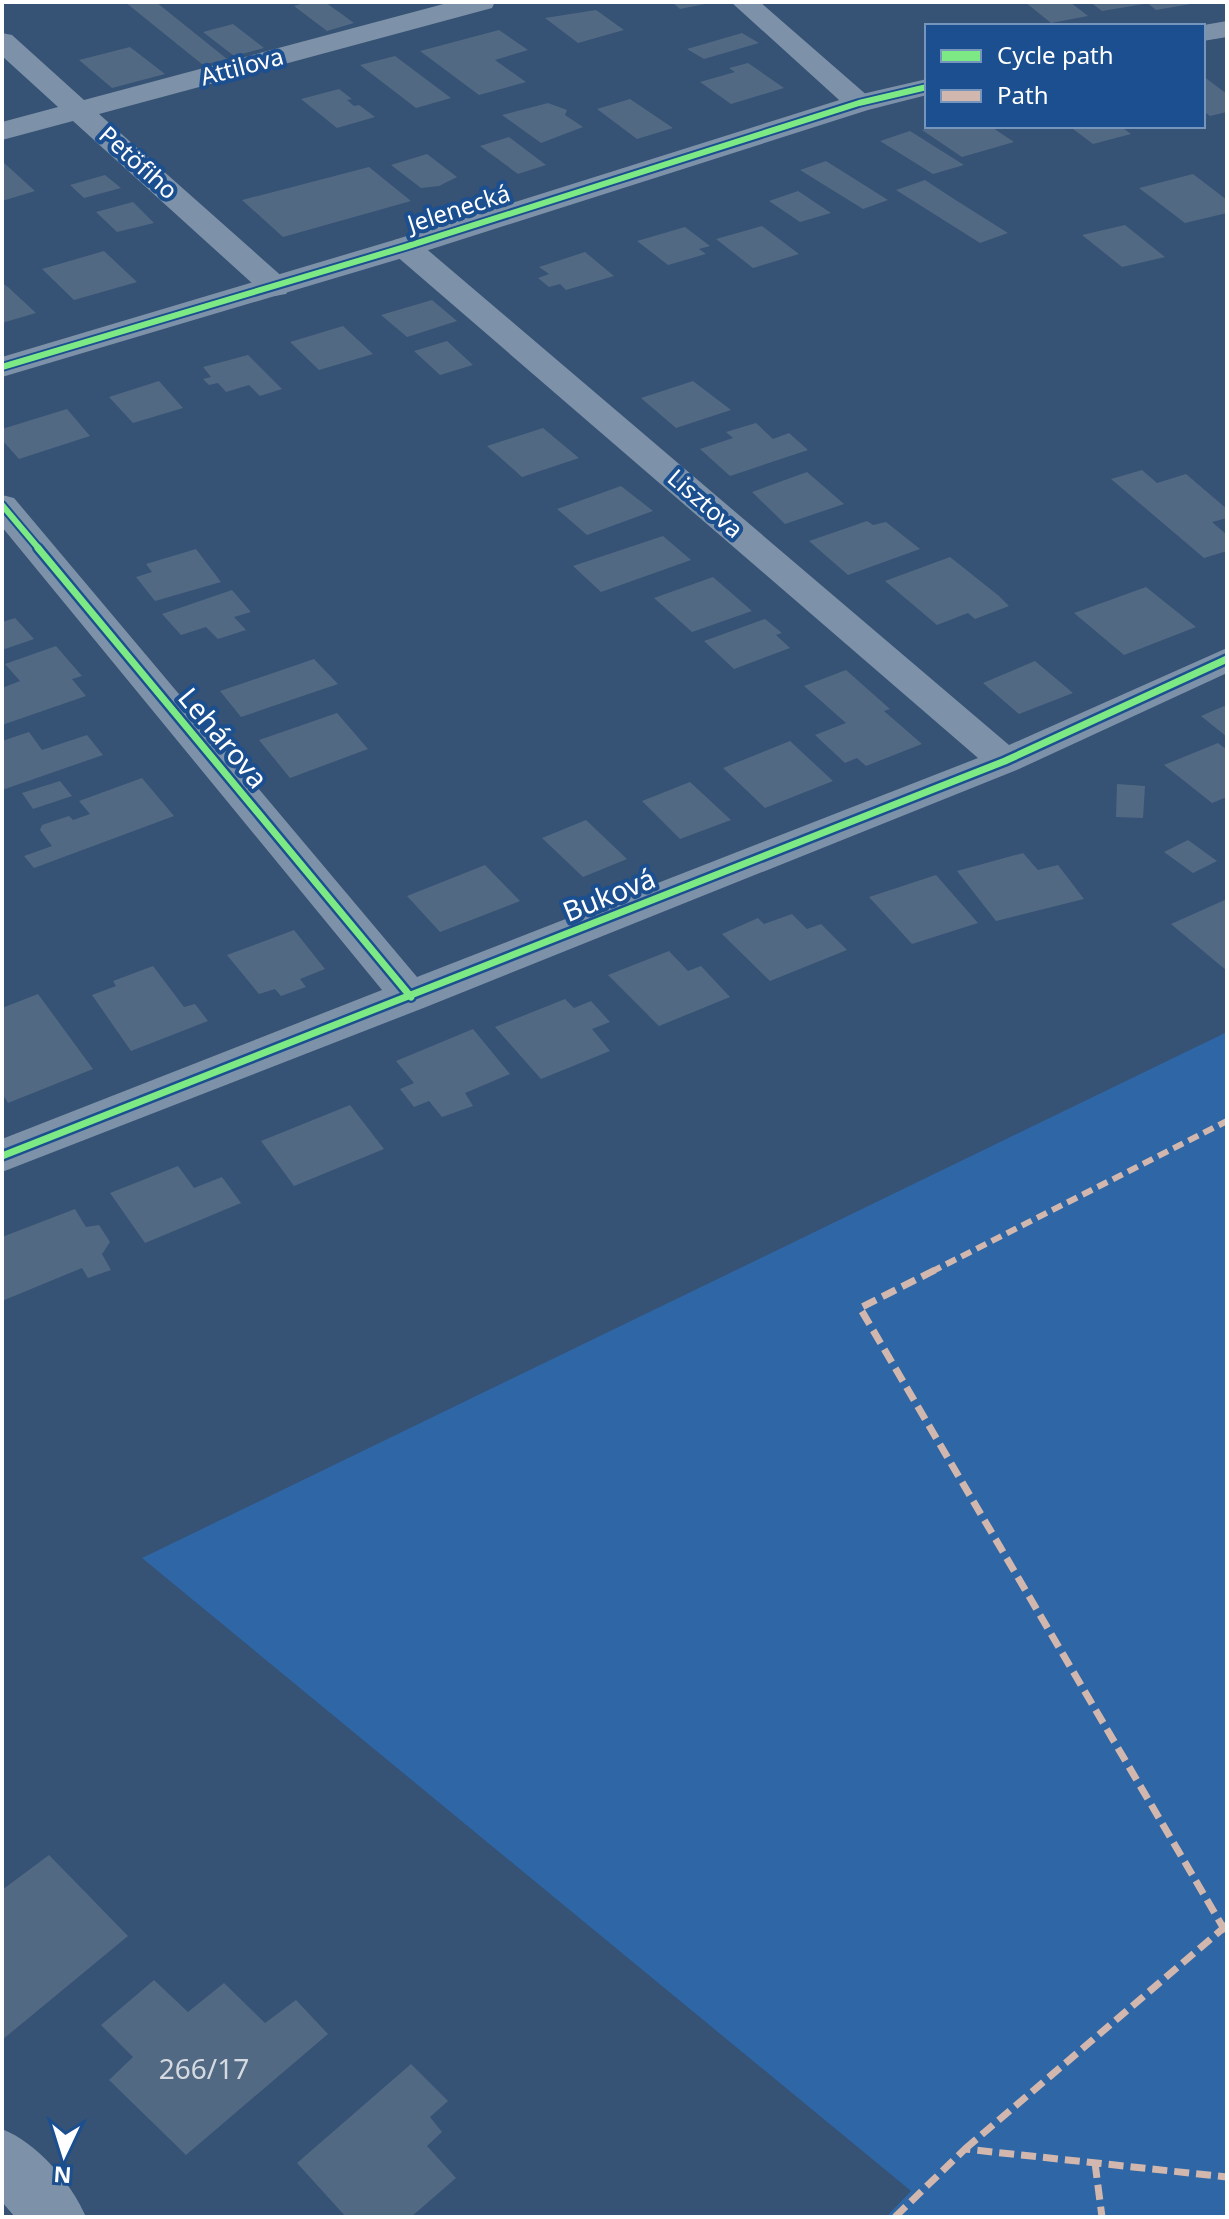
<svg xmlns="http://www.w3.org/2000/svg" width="1229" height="2219" viewBox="0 0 1229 2219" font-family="'Noto Sans',sans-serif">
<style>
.green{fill:#2f66a5}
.building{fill:#526984}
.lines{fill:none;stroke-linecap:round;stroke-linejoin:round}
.minor{fill:#7d92a8;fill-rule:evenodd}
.tertiary{fill:#7d92a8;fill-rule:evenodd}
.quiet-far1{stroke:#d1b7ad;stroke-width:6;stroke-dasharray:11 6;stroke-linecap:butt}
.quiet{stroke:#d1b7ad;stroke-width:7;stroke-dasharray:15 7;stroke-linecap:butt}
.cycleway-far1-casing{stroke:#1b4f8f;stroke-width:10}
.cycleway-casing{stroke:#1b4f8f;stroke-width:12}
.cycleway-far1{stroke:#7ce984;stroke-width:6}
.cycleway{stroke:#7ce984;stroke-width:7}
.labels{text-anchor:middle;stroke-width:8;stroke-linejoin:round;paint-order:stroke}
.far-street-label{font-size:24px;fill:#fff;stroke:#1b4f8f}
.street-label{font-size:28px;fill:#fff;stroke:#1b4f8f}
.near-number-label{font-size:28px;fill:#d4dae0}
</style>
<rect width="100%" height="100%" fill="#365274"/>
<path class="green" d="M1227 1032V2217H886L911 2191 142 1558Z"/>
<path class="building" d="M125 2H156L227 59 203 65Z
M307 2H325L354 23 327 31 294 6Z
M672 2H710V3L680 9Z
M1025 2H1070L1088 16 1051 23Z
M1090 2H1144V4L1102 11Z
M1146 2H1191V4L1156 10Z
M596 10 624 30 578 43 545 18Z
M233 24 264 48 234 56 203 32Z
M499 30 528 50 495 60 526 82 479 95 420 51Z
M742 33 759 43 704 59 687 49Z
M130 47 165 74 112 88 79 60Z
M395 56 451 98 416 108 360 65Z
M748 63 784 88 731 104 700 82 735 72 729 68Z
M1203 76 1227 94V112L1210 116 1203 111Z
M339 89 352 99 347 100 354 106 359 105 375 117 337 128 301 99Z
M630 99 673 128 637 139 597 109Z
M548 103 567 110 565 115 583 127 541 143 502 115Z
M935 126H990L1014 142 962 157 922 130Z
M1069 126H1120L1131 134 1093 144Z
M910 131 964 165 933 174 880 141Z
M509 137 546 165 518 174 480 146Z
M427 154 457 177 439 186 421 188 391 165Z
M2 161 35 191 2 201Z
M826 161 888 200 863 209 800 170Z
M369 167 411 201 283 237 242 200Z
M1193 174 1227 200V213L1185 223 1139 188Z
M105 175 121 188 84 198 70 185Z
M925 180 954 199 1008 233 980 243 896 190Z
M798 191 831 213 800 222 769 201Z
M133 202 154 223 117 232 96 212Z
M1125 225 1165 257 1122 267 1082 235Z
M762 226 799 254 753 268 716 239Z
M685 227 710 246 699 249 706 254 668 265 637 241Z
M104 251 137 282 74 300 42 269Z
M585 252 614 276 566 290 560 284 549 287 538 278 549 274 539 267Z
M2 283 8 287 36 313 2 323Z
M432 300 457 321 407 337 381 315Z
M343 326 373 354 319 370 290 342Z
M447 341 473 365 440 375 414 351Z
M248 355 282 389 260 396 249 385 226 392 218 383 209 385 203 379 211 377 203 367Z
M159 381 183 408 133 423 109 397Z
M693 381 731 410 676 428 641 398Z
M67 409 90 436 19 459 2 440V429Z
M756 423 773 439 789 433 808 450 730 476 700 449 733 438 726 432Z
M543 428 579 458 522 477 487 446Z
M1142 470 1157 483 1186 474 1227 509V518L1212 522 1227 535V551L1204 558 1111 479Z
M807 472 844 504 785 524 752 492Z
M621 486 653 511 587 535 557 509Z
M867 521 873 525 886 522 920 549 848 575 809 541Z
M663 536 691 560 601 592 573 566Z
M196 549 221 582 155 601 136 577 152 572 146 564Z
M950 557 999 596 1009 606 975 619 968 613 937 625 885 581Z
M713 577 752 611 692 632 654 598Z
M1146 587 1196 627 1124 655 1074 613Z
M232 590 251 612 234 617 246 630 218 639 206 627 181 635 162 614Z
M15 618 34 639 2 650V622Z
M765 619 782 633 776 635 790 648 734 669 704 641Z
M56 646 82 676 72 679 86 696 2 725V688L20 681 5 664Z
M314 659 338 684 241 717 220 691Z
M1035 661 1073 693 1019 714 983 683Z
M846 670 890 709 884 711 922 744 866 766 857 758 845 763 815 735 846 723 804 686Z
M1224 706 1227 708V737L1201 716Z
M337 713 368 749 290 778 259 740Z
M29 732 42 750 87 735 103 755 2 790V741Z
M790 741 833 781 765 808 723 768Z
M1218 743 1227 750V797L1212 803 1164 765Z
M142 778 174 816 34 868 24 856 52 846 40 830 42 825 69 816 73 820 90 814 79 801Z
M60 781 72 796 33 809 22 793Z
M690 782 731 820 680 839 642 801Z
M1117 784 1145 786 1143 818 1116 817Z
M586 820 627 859 583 877 542 838Z
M1188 840 1217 861 1193 873 1164 852Z
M1023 853 1038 870 1058 865 1084 899 996 921 957 871Z
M485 865 520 901 440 932 407 896Z
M936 875 978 923 912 944 869 897Z
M1227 899V971L1171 924Z
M792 914 807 929 821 924 847 950 770 981 722 934 758 918 764 924Z
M294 930 325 969 300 979 306 987 281 996 275 989 259 994 227 955Z
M669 951 688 971 701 966 730 997 659 1026 608 975Z
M153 966 184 1007 195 1004 208 1021 131 1051 92 995 116 986 113 981Z
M38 994 93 1069 8 1103 2 1093V1008Z
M565 999 574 1008 591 1001 610 1022 592 1029 610 1051 541 1079 495 1027Z
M473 1029 510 1074 465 1093 473 1106 442 1117 429 1101 414 1107 400 1089 414 1083 396 1061Z
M350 1105 384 1149 294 1186 261 1141Z
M178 1166 194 1188 222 1177 241 1203 145 1243 110 1193Z
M75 1209 86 1227 99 1225 110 1242 102 1254 111 1270 88 1278 82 1268 2 1301V1237Z
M49 1855 128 1936 2 2040V1890Z
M154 1980 188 2012 224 1983 265 2023 296 2000 328 2034 186 2155 109 2080 133 2057 101 2025Z
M411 2064 448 2101 430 2117 442 2132 427 2146 456 2178 411 2217H346L297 2163Z"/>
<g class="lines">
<path class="minor" d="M451 2H495L492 8 99 114 286 280 291 287 286 294 275 296 264 294 73 121 2 140V122L58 107 2 56V33L12 35 84 100Z
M731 2H760L869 97 873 103 869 109 859 112 849 109Z
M405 238 416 240 1009 745 1227 648V673L1019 769 426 1007 2 1172V1139L382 990 2 527V495L14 498 417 977 978 758 394 254 390 247 394 240Z
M2 2129C37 2143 71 2182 86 2217H15L2 2202Z"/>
<path class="tertiary" d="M1227 21V37L1203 41V26H1198Z
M927 79V95L868 110 416 254 2 377V357L394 240 849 97Z"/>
<path class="quiet-far1" d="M931 1272 1227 1121"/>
<path class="quiet" d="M935 1270 860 1308 1227 1934
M965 2149 1227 1925
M1095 2163 1102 2217
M895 2217 965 2149 1227 2177"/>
<g class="cycleway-far1-casing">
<path id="cycleway-far1" d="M2 367 405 247 859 103 927 87
M2 505 40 550"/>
</g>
<g class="cycleway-casing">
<path id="cycleway" d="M38 548 411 997
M2 1156 1005 761 1227 659"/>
</g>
<use href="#cycleway-far1" class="cycleway-far1"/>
<use href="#cycleway" class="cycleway"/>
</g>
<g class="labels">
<g class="far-street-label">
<text transform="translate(242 67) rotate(-15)" y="8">Attilova</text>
<text transform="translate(138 163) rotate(42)" y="8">Petöfiho</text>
<text transform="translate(459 209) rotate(-18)" y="8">Jelenecká</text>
<text transform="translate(705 504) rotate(41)" y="8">Lisztova</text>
</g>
<g class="street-label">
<text transform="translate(223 738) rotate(50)" y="10">Lehárova</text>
<text transform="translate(609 895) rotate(-22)" y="10">Buková</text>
</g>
<g class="near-number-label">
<text x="204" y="2079">266/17</text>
</g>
</g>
<rect width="1229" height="2219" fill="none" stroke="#ffffff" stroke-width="8"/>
<rect x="925" y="24" width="280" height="104" fill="#1b4f8f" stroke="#7695bc" stroke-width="2"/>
<rect x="941" y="50" width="40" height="12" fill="#7ce984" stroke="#7695bc" stroke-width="2"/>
<text x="997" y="64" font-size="24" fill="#ffffff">Cycle path</text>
<rect x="941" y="90" width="40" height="12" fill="#d1b7ad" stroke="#7695bc" stroke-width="2"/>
<text x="997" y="104" font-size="24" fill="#ffffff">Path</text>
<g transform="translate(64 2155) rotate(184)" stroke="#1b4f8f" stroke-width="6" paint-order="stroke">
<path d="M0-6L14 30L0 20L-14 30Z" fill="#ffffff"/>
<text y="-12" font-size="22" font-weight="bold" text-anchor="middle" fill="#ffffff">N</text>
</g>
</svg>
